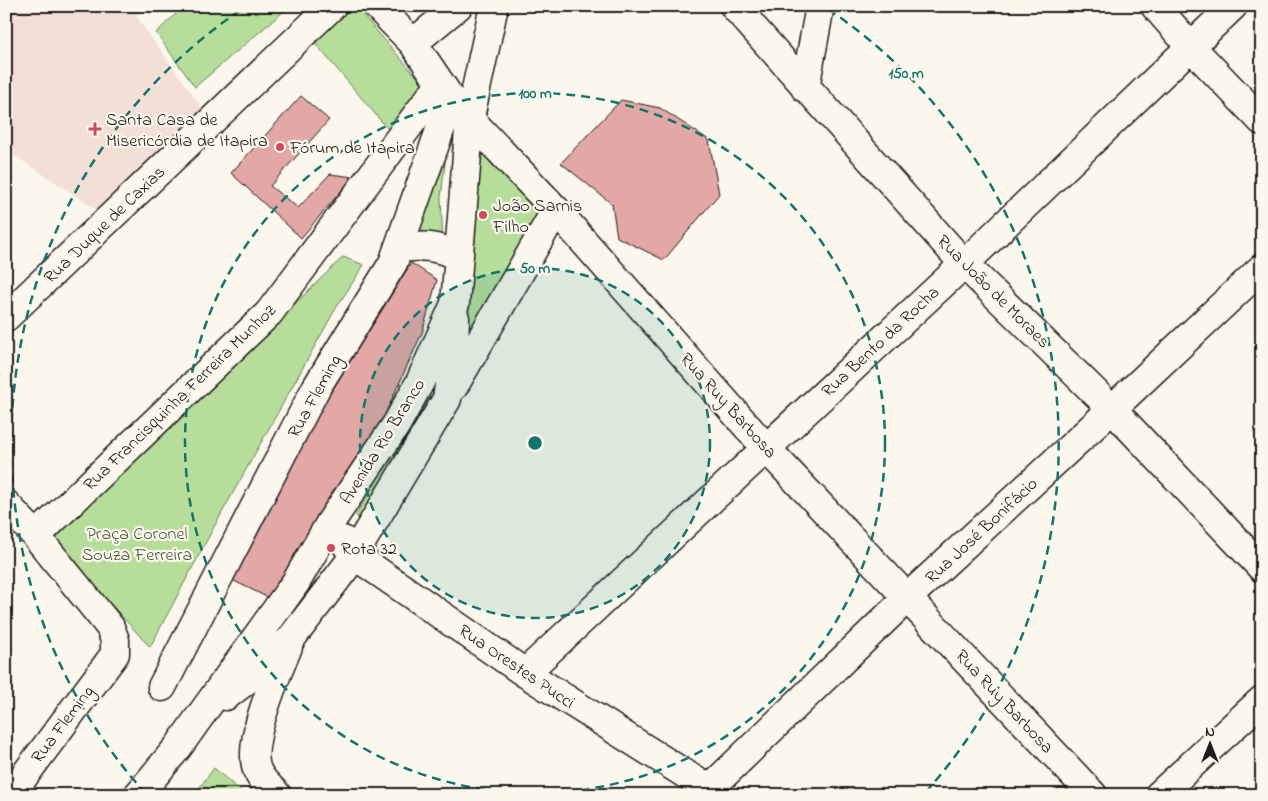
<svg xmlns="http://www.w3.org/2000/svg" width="1268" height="801" viewBox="0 0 1268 801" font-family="'Indie Flower',sans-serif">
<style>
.built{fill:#f4dfd7}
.green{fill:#b6de9a;stroke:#697d5b}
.building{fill:#e3a8a6;stroke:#1c1c1c}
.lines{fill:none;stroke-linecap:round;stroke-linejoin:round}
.minor-casing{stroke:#1c1c1c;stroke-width:31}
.minor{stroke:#fbf7ec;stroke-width:28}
.ring{fill:none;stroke:#0f766e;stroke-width:2.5;stroke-dasharray:9 6}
.poi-dot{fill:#d1495b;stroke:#fbf7ec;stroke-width:2}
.labels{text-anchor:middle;stroke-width:4.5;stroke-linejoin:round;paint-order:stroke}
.poi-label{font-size:18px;fill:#1c1c1c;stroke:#fbf7ec;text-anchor:start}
.street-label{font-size:18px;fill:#1c1c1c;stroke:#fbf7ec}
.park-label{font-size:18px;fill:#4a5642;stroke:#fbf7ec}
.centre{fill:#0f766e;stroke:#fbf7ec;stroke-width:2.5}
.ring-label{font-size:15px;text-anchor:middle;font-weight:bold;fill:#0f766e;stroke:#fbf7ec;stroke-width:4.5;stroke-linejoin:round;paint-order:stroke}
</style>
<rect width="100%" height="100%" fill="#fbf7ec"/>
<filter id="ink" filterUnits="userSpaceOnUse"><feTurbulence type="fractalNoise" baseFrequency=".02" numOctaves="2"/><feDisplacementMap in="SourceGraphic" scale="10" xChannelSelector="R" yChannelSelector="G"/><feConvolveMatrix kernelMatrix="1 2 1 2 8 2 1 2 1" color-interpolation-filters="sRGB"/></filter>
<g filter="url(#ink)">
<path class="built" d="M6 6H146L136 16 203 109 104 214 6 150Z"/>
<path class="green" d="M184 6H290L195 87 156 33Z
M350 6H355L429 91 392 134 315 43Z
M473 129 548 211 455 379Z
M447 146 441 197 443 248 407 240Z
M343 257 364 265 336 308 214 527 150 647 52 540Z
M437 396 361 523 356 515 425 399Z
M214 768 245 795H194Z"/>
<path class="building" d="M301 96 329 120 270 186 298 208 330 174 353 177 301 238 231 173Z
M621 100 660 108 709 140 719 194 664 260 617 237 612 204 561 163Z
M411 263 437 280 422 333 383 419 343 478 311 548 277 602 224 576 303 437Z"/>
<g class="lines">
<g class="minor-casing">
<path id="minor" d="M377 6 413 43 451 99 556 210 766 448 1093 795
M734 6 964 264 1112 409 1262 568
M1155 6 1190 46 1262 121
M413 43 458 6
M805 88 820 6
M398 248C426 245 432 245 459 256
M6 317 332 6
M454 386 556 210
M6 504 36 536 110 627 115 640V654L10 795
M36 536 269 313 440 84
M343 540 354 555 525 673 709 789 715 795
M525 673 964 264 1233 6
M162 687 316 388 393 263 451 99
M226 696 252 676 290 640 349 563 447 399 454 351 455 318
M138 795 178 747 296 582 330 523 396 425 420 382 455 304 470 117 494 6
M277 795C271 788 263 782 259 774 243 748 277 674 288 647
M703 795 908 597 1112 409 1262 268
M1159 795 1262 700"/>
</g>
<use href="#minor" class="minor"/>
</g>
</g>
<circle cx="535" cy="443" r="175" fill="#0f766e" fill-opacity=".12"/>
<g class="ring">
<circle cx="535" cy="443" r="175"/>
<circle cx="535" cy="443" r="350"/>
<path d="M146 794A524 524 0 0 1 242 9M828 9A524 524 0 0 1 924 794"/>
</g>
<g class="poi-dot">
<path d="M92.5 121.5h5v5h5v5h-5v5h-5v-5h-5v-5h5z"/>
<circle cx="280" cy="147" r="5"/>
<circle cx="483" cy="215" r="5"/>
<circle cx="331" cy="548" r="5"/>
</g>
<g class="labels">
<g class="poi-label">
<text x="106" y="125">Santa Casa de<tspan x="106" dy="21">Misericórdia de Itapira</tspan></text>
<text x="290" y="153">Fórum de Itapira</text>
<text x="493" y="211">João Sarnis<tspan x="493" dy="21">Filho</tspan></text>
<text x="341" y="554">Rota 32</text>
</g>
<g class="street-label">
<text transform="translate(104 224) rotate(-44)" y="6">Rua Duque de Caxias</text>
<text transform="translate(994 291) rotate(45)" y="6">Rua João de Moraes</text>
<text transform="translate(880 341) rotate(-43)" y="6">Rua Bento da Rocha</text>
<text transform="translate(314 396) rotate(-61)" y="6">Rua Fleming</text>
<text transform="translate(179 397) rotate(-44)" y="6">Rua Francisquinha Ferreira Munhoz</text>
<text transform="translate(729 405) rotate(48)" y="6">Rua Ruy Barbosa</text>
<text transform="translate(382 441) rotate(-58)" y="6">Avenida Rio Branco</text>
<text transform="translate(981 530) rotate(-43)" y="6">Rua José Bonifácio</text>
<text transform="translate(517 666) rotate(34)" y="6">Rua Orestes Pucci</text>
<text transform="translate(1005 701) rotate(47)" y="6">Rua Ruy Barbosa</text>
<text transform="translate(62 724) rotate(-53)" y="6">Rua Fleming</text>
</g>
<g class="park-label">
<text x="137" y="539">Praça Coronel<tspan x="137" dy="21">Souza Ferreira</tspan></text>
</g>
</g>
<circle cx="535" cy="443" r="8" class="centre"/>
<g class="ring-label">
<text x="906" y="78">150 m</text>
<text x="535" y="98">100 m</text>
<text x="535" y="273">50 m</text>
</g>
<rect width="1268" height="801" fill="none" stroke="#fbf7ec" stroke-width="25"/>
<rect x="12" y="12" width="1243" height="776" fill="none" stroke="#1c1c1c" stroke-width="2" filter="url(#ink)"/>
<g transform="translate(1210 744)" stroke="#fbf7ec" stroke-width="4" paint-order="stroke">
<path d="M0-4L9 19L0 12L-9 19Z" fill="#1c1c1c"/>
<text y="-8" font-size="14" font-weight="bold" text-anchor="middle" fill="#1c1c1c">N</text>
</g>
</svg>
